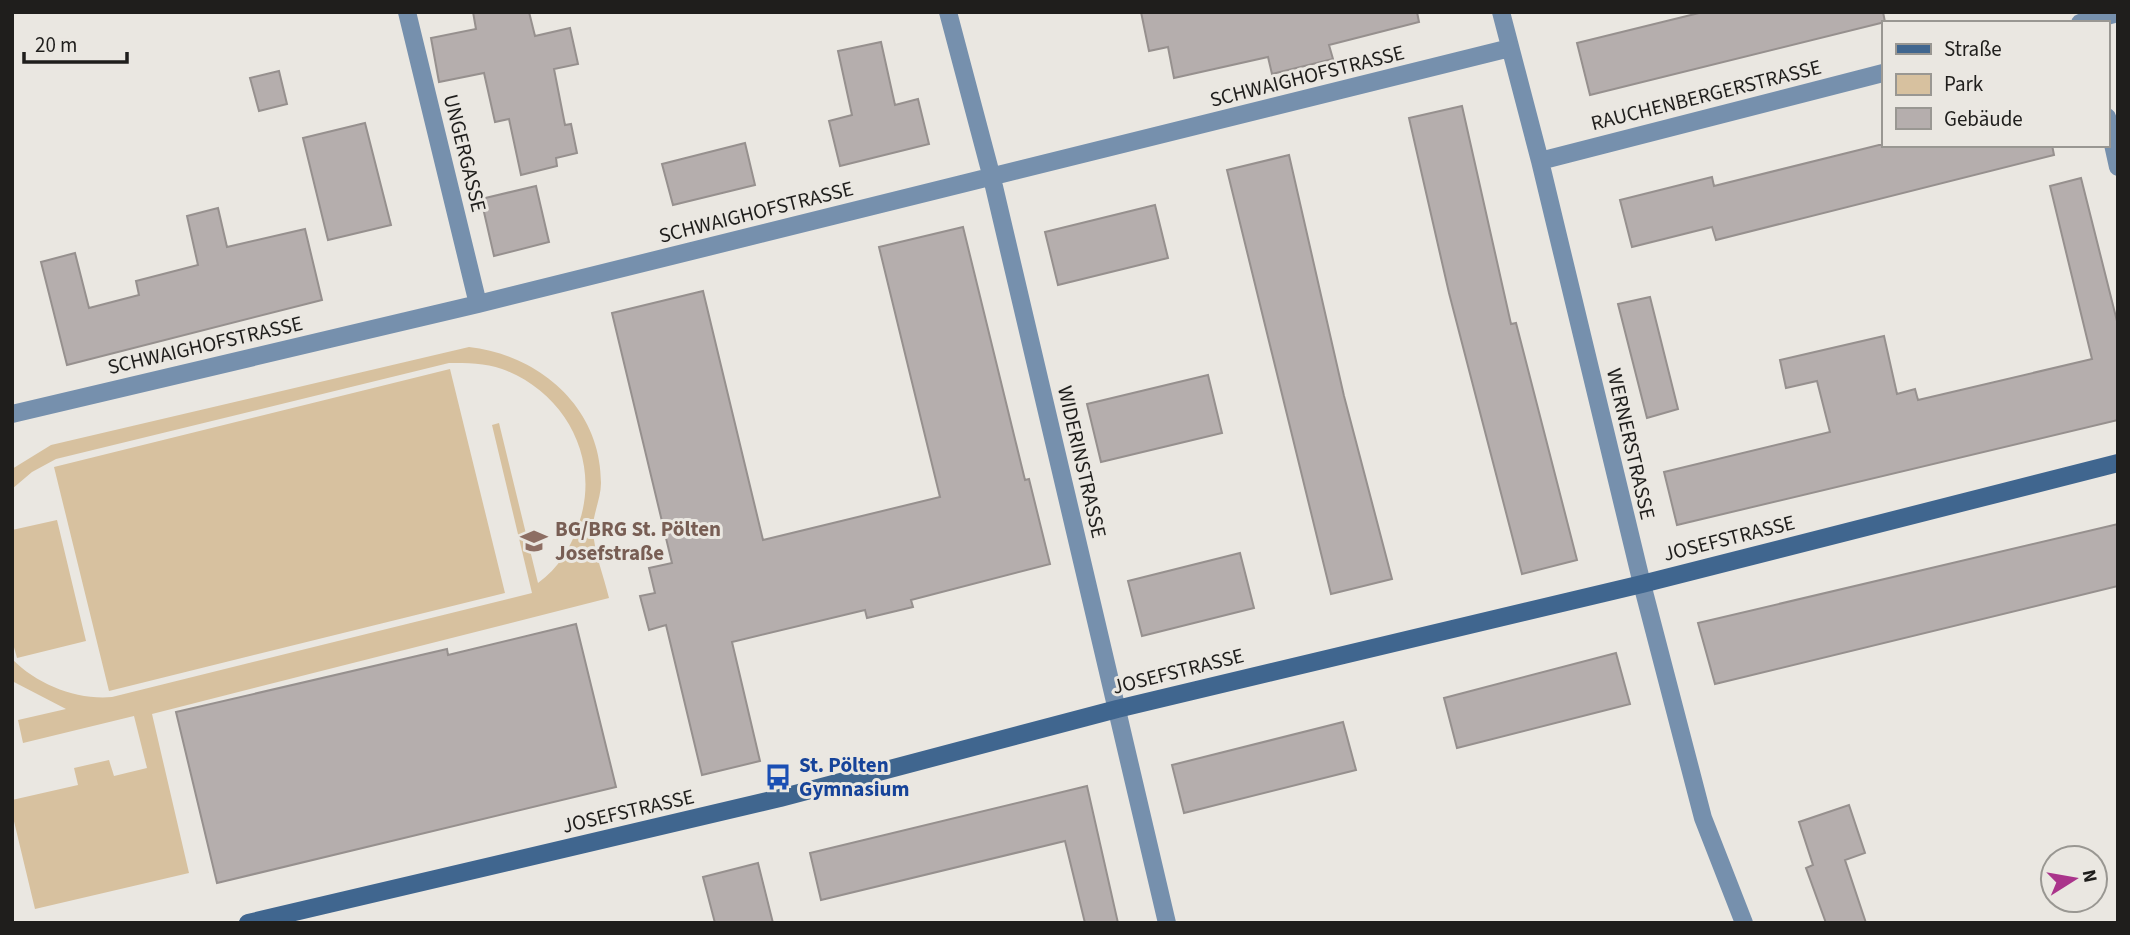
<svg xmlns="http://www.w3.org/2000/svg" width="2130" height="935" viewBox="0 0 2130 935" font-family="'Source Sans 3',sans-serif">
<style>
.green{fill:#d7c19f}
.building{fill:#b5aead;stroke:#96908e;stroke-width:2}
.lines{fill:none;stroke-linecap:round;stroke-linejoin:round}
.street{stroke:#7690ad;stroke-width:18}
.secondary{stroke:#40668f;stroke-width:18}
.labels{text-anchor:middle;stroke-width:6;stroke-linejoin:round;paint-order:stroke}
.street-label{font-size:21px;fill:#1f1e1c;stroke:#eae7e1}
.education-label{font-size:21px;font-weight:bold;fill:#785e54;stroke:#eae7e1;text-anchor:start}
.transit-label{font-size:21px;font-weight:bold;fill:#164399;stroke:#eae7e1;text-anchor:start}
</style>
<rect width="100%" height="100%" fill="#eae7e1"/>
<path class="green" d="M469 347C539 355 601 407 601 483 601 499 592 516 593 530 594 552 604 577 609 598L152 714 189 873 35 909 12 813V800L78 785 74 768 109 760 114 776 147 768 134 716 23 743 18 720 66 709 12 681V659C38 685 76 700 112 697L532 593 492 425 499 423 538 583C558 569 572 546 579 523 601 459 565 392 502 369 485 363 467 363 449 363L56 459 32 472 12 489V469L51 445Z
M450 369 505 593 109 691 54 467Z
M57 520 86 641 17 658 12 640V530Z"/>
<path class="building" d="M473 12H529L535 36 570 28 578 64 554 69 565 125 571 124 577 153 556 158 557 166 521 175 509 119 495 122 484 73 439 82 431 38 476 29Z
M1141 12H1417L1419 22 1329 45 1333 59 1272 74 1268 57 1174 78 1168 47 1149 51Z
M1703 12H1883L1885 22 1590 95 1577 43Z
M881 42 895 105 918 99 929 144 840 166 829 121 852 115 838 51Z
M279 71 287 104 259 111 250 78Z
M1462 106 1511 324 1516 323 1577 560 1522 574 1449 293 1409 118Z
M365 123 391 225 328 240 303 138Z
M745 143 755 185 673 205 662 164Z
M1879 145H2052L2054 155 1716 240 1712 227 1632 247 1620 200 1712 177 1714 186Z
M1289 155 1344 396 1392 579 1331 594 1227 170Z
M2081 178 2118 325V420L1677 525 1664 472 1830 432 1817 381 1786 388 1780 360 1884 336 1897 394 1915 389 1918 400 2092 359 2050 186Z
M536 186 549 242 494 256 481 199Z
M1155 205 1168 258 1058 285 1045 232Z
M218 208 227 247 305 229 322 300 67 365 41 262 75 253 89 308 139 295 136 281 198 265 187 216Z
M963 227 1025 480 1029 479 1050 564 911 600 913 607 867 618 865 610 732 642 760 761 702 775 666 625 649 630 640 596 655 593 649 568 672 563 612 313 703 291 763 540 940 497 879 247Z
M1650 297 1678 409 1647 418 1618 304Z
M1208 375 1222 433 1101 462 1087 404Z
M2118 524V586L1715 684 1698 623Z
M1240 553 1254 608 1142 636 1128 581Z
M576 624 616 787 217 883 176 712 447 649 448 655Z
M1616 653 1630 704 1457 748 1444 698Z
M1343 722 1356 770 1184 813 1172 765Z
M1087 786 1118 923H1085L1065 841 821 900 810 853Z
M1849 805 1865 853 1845 860 1866 923H1826L1806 868 1813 865 1799 822Z
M758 863 773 923H715L703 877Z"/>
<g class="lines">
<path class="street" d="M407 12 478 304
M948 12 992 178 1167 923
M1501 12 1540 161 1642 584 1703 818 1744 923
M2080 23 2118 13
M2107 117 2118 167
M1540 161 1883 73
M12 414 478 304 1510 48"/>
<path class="secondary" d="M248 923 780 798 1117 709 1642 584 2118 463"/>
</g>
<defs>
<g id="school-bare" transform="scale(2.1)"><path d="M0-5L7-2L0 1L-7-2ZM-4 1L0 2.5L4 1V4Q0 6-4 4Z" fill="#8d6e63" stroke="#eae7e1" stroke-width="2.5" paint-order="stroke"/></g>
<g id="bus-bare" transform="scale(2.1)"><path d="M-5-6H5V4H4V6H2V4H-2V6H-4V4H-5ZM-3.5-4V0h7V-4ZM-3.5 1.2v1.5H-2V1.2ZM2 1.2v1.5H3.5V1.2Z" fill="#1a4fb4" stroke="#eae7e1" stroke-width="2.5" paint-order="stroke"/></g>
</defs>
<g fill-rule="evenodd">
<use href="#school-bare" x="534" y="541"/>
<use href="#bus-bare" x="778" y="777"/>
</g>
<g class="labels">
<g class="street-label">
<text transform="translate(1307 76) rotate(-14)" y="7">SCHWAIGHOFSTRASSE</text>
<text transform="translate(1706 95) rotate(-14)" y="7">RAUCHENBERGERSTRASSE</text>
<text transform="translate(465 153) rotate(76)" y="7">UNGERGASSE</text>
<text transform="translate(756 212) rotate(-14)" y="7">SCHWAIGHOFSTRASSE</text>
<text transform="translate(205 345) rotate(-13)" y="7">SCHWAIGHOFSTRASSE</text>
<text transform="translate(1631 444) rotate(77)" y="7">WERNERSTRASSE</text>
<text transform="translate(1082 462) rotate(77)" y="7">WIDERINSTRASSE</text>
<text transform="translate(1729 538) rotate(-14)" y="7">JOSEFSTRASSE</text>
<text transform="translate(1178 671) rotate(-14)" y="7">JOSEFSTRASSE</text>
<text transform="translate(628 811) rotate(-13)" y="7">JOSEFSTRASSE</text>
</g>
<g class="education-label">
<text x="555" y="536">BG/BRG St. Pölten<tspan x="555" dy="24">Josefstraße</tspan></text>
</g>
<g class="transit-label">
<text x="799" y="772">St. Pölten<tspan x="799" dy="24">Gymnasium</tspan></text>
</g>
</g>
<rect width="2130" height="935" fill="none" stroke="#1f1e1c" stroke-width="28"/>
<rect x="1882" y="21" width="228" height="126" fill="#eae7e1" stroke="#999792" stroke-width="2"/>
<rect x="1896" y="44" width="35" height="10" fill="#40668f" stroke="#999792" stroke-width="2"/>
<text x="1944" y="56" font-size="21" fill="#1f1e1c">Straße</text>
<rect x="1896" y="74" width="35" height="21" fill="#d7c19f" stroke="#999792" stroke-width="2"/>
<text x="1944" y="91" font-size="21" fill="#1f1e1c">Park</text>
<rect x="1896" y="108" width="35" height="21" fill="#b5aead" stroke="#999792" stroke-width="2"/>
<text x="1944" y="126" font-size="21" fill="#1f1e1c">Gebäude</text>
<g transform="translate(2074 879) rotate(79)"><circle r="33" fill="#eae7e1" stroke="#999792" stroke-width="2"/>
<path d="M0-5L12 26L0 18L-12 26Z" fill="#aa348b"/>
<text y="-10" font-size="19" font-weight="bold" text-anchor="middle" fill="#1f1e1c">N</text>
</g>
<path d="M24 52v10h103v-10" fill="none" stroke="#1f1e1c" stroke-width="3.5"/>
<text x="35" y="52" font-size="21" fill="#1f1e1c" stroke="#eae7e1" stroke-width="5" paint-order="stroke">20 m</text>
</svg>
